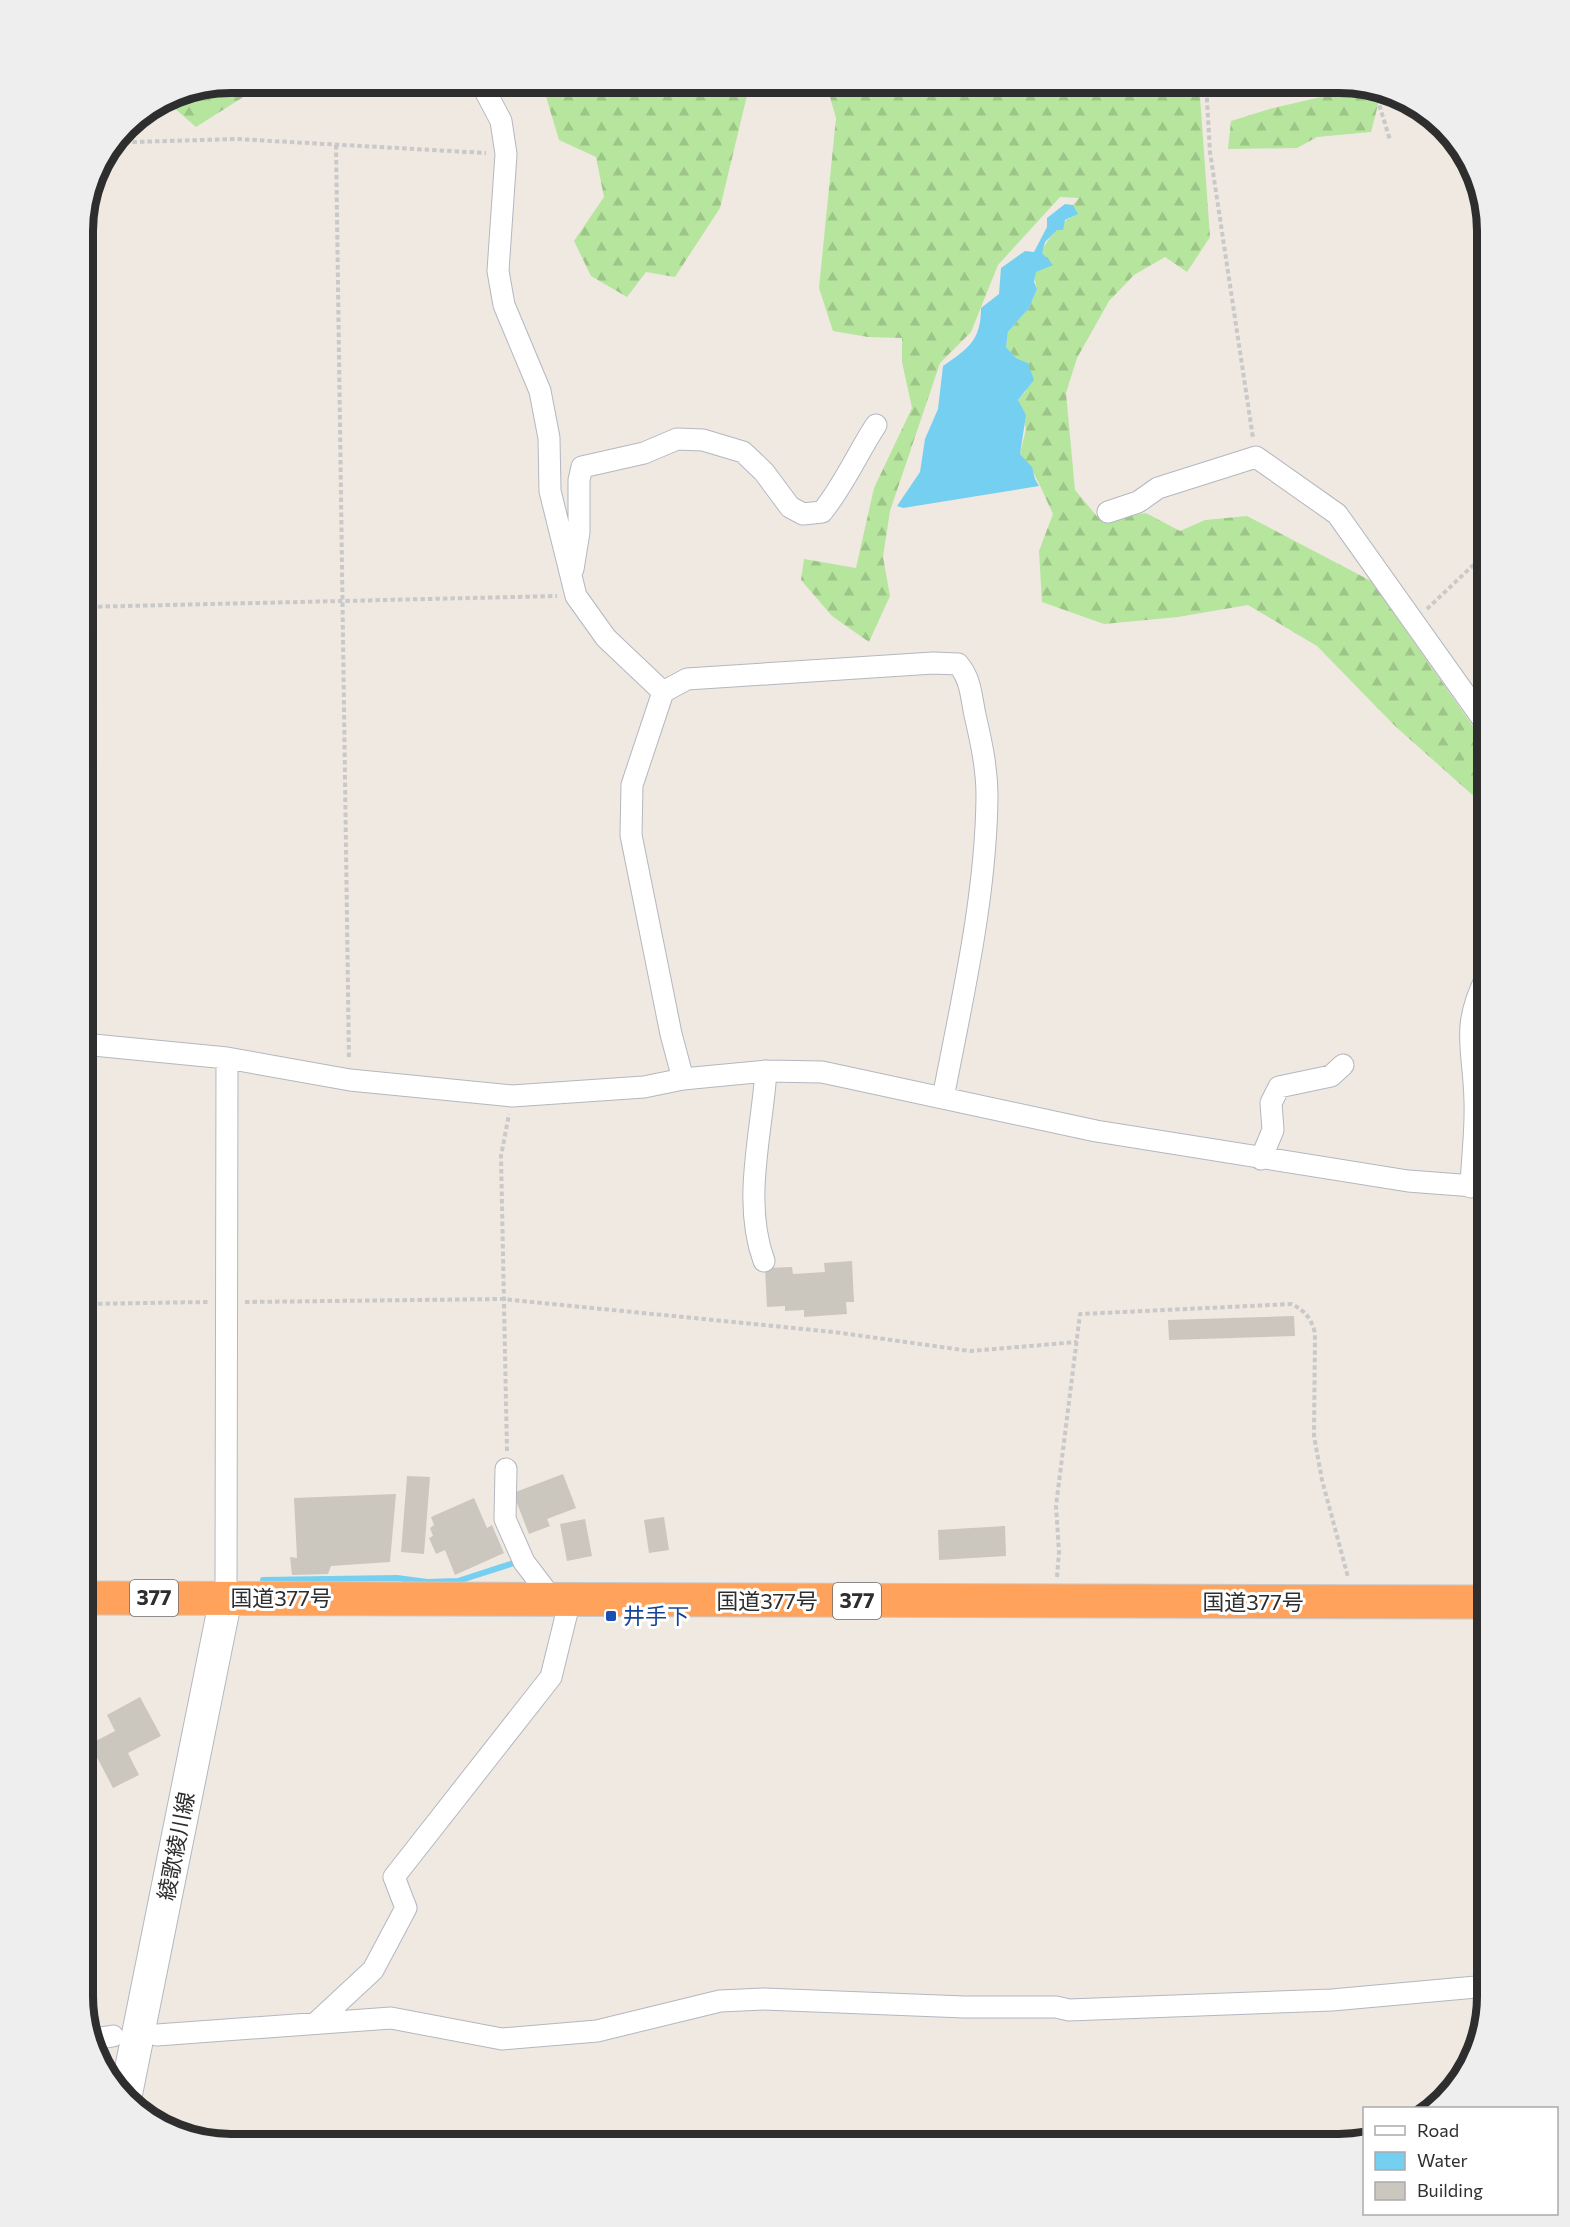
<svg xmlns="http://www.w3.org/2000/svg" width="1570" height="2227" viewBox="0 0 1570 2227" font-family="Commissioner,'Noto Sans JP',sans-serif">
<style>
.forest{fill:url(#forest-firs)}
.water{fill:#75cff0}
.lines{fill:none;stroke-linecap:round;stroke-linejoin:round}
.stream{stroke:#75cff0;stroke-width:6}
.building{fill:#cbc7bf}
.street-casing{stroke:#b4b7c1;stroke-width:23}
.secondary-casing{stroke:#b4b7c1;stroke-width:34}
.highway-casing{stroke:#c9c9c9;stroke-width:35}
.path{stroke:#c9c9c9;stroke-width:4;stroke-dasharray:4.5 3;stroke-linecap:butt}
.street{stroke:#fff;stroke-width:21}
.secondary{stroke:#fff;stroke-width:32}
.highway{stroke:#ffa35c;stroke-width:33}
.transit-dot{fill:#1a4fb4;stroke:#fff;stroke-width:2}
.labels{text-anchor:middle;stroke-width:6;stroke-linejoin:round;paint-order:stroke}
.shield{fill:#fff;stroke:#6d6d6d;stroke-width:1.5}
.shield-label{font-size:21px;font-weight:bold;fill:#2e2e2e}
.street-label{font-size:22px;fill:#2e2e2e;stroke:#fff}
.transit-label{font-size:22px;fill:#164399;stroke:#fff;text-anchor:start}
.rim{fill:none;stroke:#2e2e2e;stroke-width:8}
</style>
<defs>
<pattern id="forest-firs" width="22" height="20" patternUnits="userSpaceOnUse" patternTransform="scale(1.5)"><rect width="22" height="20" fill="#b6e59e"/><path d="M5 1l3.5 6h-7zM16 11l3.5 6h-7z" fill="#9dc588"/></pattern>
</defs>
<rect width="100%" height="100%" fill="#efe9e1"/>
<path class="forest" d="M231 83H250L245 96 196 127 165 100 175 94Z
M542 83H750L720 208 675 277 646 272 627 297 591 276 574 241 604 197 596 157 559 140Z
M826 83H1199L1210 237 1187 272 1165 257 1134 275 1109 301 1077 358 1066 393 1075 490 1100 520 1146 513 1180 531 1205 520 1247 516 1371 581 1484 742 1487 755V808L1395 726 1317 646 1248 605 1178 617 1104 624 1042 602 1039 551 1053 514C1043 493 1035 470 1020 454L1026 429 1018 400 1026 391 1028 363 1016 358 1006 347 1008 332 1029 308 1037 289C1027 263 1054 225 1077 214L1073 205 1079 198 1060 197 998 265 971 332 940 363 890 511 883 557 890 596 869 642 832 616 801 580 804 559 856 568 874 488 912 408 902 362V338L868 337 833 331 819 288 836 118Z
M1344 83 1381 93 1371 132 1317 137 1297 148 1228 149 1231 121 1273 108 1343 92Z"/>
<path class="water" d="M1065 204 1073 205 1078 214 1065 220 1063 230H1057L1045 242 1042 253 1053 265 1036 272 1034 282 1037 289 1029 308 1008 332 1006 347 1016 358 1028 363 1034 380 1018 400 1026 415 1020 454 1032 467 1035 479 1039 486 903 508 897 506 920 472 925 439 938 409 943 366C969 348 981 340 981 308L999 294 1001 268 1025 251 1034 252 1047 227V218Z"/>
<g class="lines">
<path class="stream" d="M263 1580 397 1578 427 1582 458 1581 517 1562"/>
</g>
<path class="building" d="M852 1261 854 1302H846L847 1314 804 1317V1310L785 1311V1306L767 1307 765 1268 792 1267 793 1274 825 1272 824 1263Z
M1294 1316 1295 1336 1169 1340 1168 1320Z
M563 1474 576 1508 547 1519 550 1526 529 1534 513 1493Z
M407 1476 430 1477 424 1554 401 1552Z
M396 1494 390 1562 331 1566 328 1574 292 1575 290 1557 297 1558 294 1498Z
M474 1498 487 1528 492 1525 504 1553 455 1575 445 1550 436 1554 429 1538 433 1536 430 1528 434 1525 431 1517Z
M664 1517 669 1550 649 1553 644 1520Z
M585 1519 592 1556 567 1561 560 1524Z
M1005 1526 1006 1556 939 1560 938 1530Z
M140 1697 161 1736 128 1753 139 1775 113 1788 90 1744 115 1731 107 1715Z"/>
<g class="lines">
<g class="street-casing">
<path id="street" d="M481 83 501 121 506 154 498 271 504 305 540 391 549 438 550 491 576 596 606 638 663 692 632 785 631 835 671 1034 683 1079
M1108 512 1138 502 1158 488 1256 457 1337 514 1487 725
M573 569 579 532V480L582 467 644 453 677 439 703 440 743 452 764 472 790 507 803 514 822 512C844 485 857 454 876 425
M663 692 687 679 933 663 958 664C971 679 971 696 975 715 981 741 987 768 987 796 986 898 962 999 943 1098
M83 1044 227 1058 350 1080 512 1096 644 1087 683 1079 766 1071 822 1072 1096 1131 1408 1181 1487 1187
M1261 1159 1273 1130 1271 1103 1279 1087 1331 1076 1343 1065
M1471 1187C1472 1159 1476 1130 1475 1102 1474 1047 1460 1029 1487 976
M764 1261C742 1201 762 1133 766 1071
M506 1469 505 1519 524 1562 553 1600
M226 1597 227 1058
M316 2023 373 1970 406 1908 394 1877 551 1677 570 1600
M157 2035 391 2018 502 2039 597 2031 720 2001 764 1999 964 2007H1056L1069 2010 1332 2000 1487 1986
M94 2039 113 2036"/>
</g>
<g class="secondary-casing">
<path id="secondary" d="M126 2094 226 1597"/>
</g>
<g class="highway-casing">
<path id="highway" d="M83 1598 1487 1602"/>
</g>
<path class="path" d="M1206 83 1210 152 1253 438
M1375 91 1390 140
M118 138 133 142 237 139 486 153
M336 145 349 1059
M83 607 557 596
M1427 609 1487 552
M245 1302 502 1299 834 1332 970 1351 1077 1342
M83 1304 208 1302
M507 1451 501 1156 509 1114
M1057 1577 1059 1552 1056 1506 1080 1314 1292 1304C1305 1311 1311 1318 1315 1333L1314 1436 1322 1480 1348 1577"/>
<use href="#street" class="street"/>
<use href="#secondary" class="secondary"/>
<use href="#highway" class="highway"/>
</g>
<rect class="transit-dot" x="605" y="1610" width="12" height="12" rx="3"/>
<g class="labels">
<g class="shield">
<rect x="130" y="1580" width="48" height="36" rx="4.5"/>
<rect x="833" y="1583" width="48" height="36" rx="4.5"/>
</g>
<g class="shield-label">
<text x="154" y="1605">377</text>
<text x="857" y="1608">377</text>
</g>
<g class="street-label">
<text x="281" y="1606">国道377号</text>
<text x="767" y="1609">国道377号</text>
<text x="1253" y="1610">国道377号</text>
<text transform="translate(176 1846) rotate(-79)" y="8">綾歌綾川線</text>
</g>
<g class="transit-label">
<text x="623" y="1624">井手下</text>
</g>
</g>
<path d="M0 0H1570V2227H0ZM231 93H1339A138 138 0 0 1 1477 231V1996A138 138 0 0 1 1339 2134H231A138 138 0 0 1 93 1996V231A138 138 0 0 1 231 93Z" fill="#eee" fill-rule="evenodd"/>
<path class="rim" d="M231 93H1339A138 138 0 0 1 1477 231V1996A138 138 0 0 1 1339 2134H231A138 138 0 0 1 93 1996V231A138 138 0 0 1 231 93Z"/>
<rect x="1363" y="2107" width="195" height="108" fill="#ffffff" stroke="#ababab" stroke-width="1.5"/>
<rect x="1375" y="2126" width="30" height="9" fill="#ffffff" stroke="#ababab" stroke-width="1.5"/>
<text x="1417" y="2137" font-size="18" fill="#2e2e2e">Road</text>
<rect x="1375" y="2152" width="30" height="18" fill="#75cff0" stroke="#ababab" stroke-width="1.5"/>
<text x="1417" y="2167" font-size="18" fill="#2e2e2e">Water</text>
<rect x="1375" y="2182" width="30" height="18" fill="#cbc7bf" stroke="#ababab" stroke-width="1.5"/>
<text x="1417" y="2197" font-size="18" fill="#2e2e2e">Building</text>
</svg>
